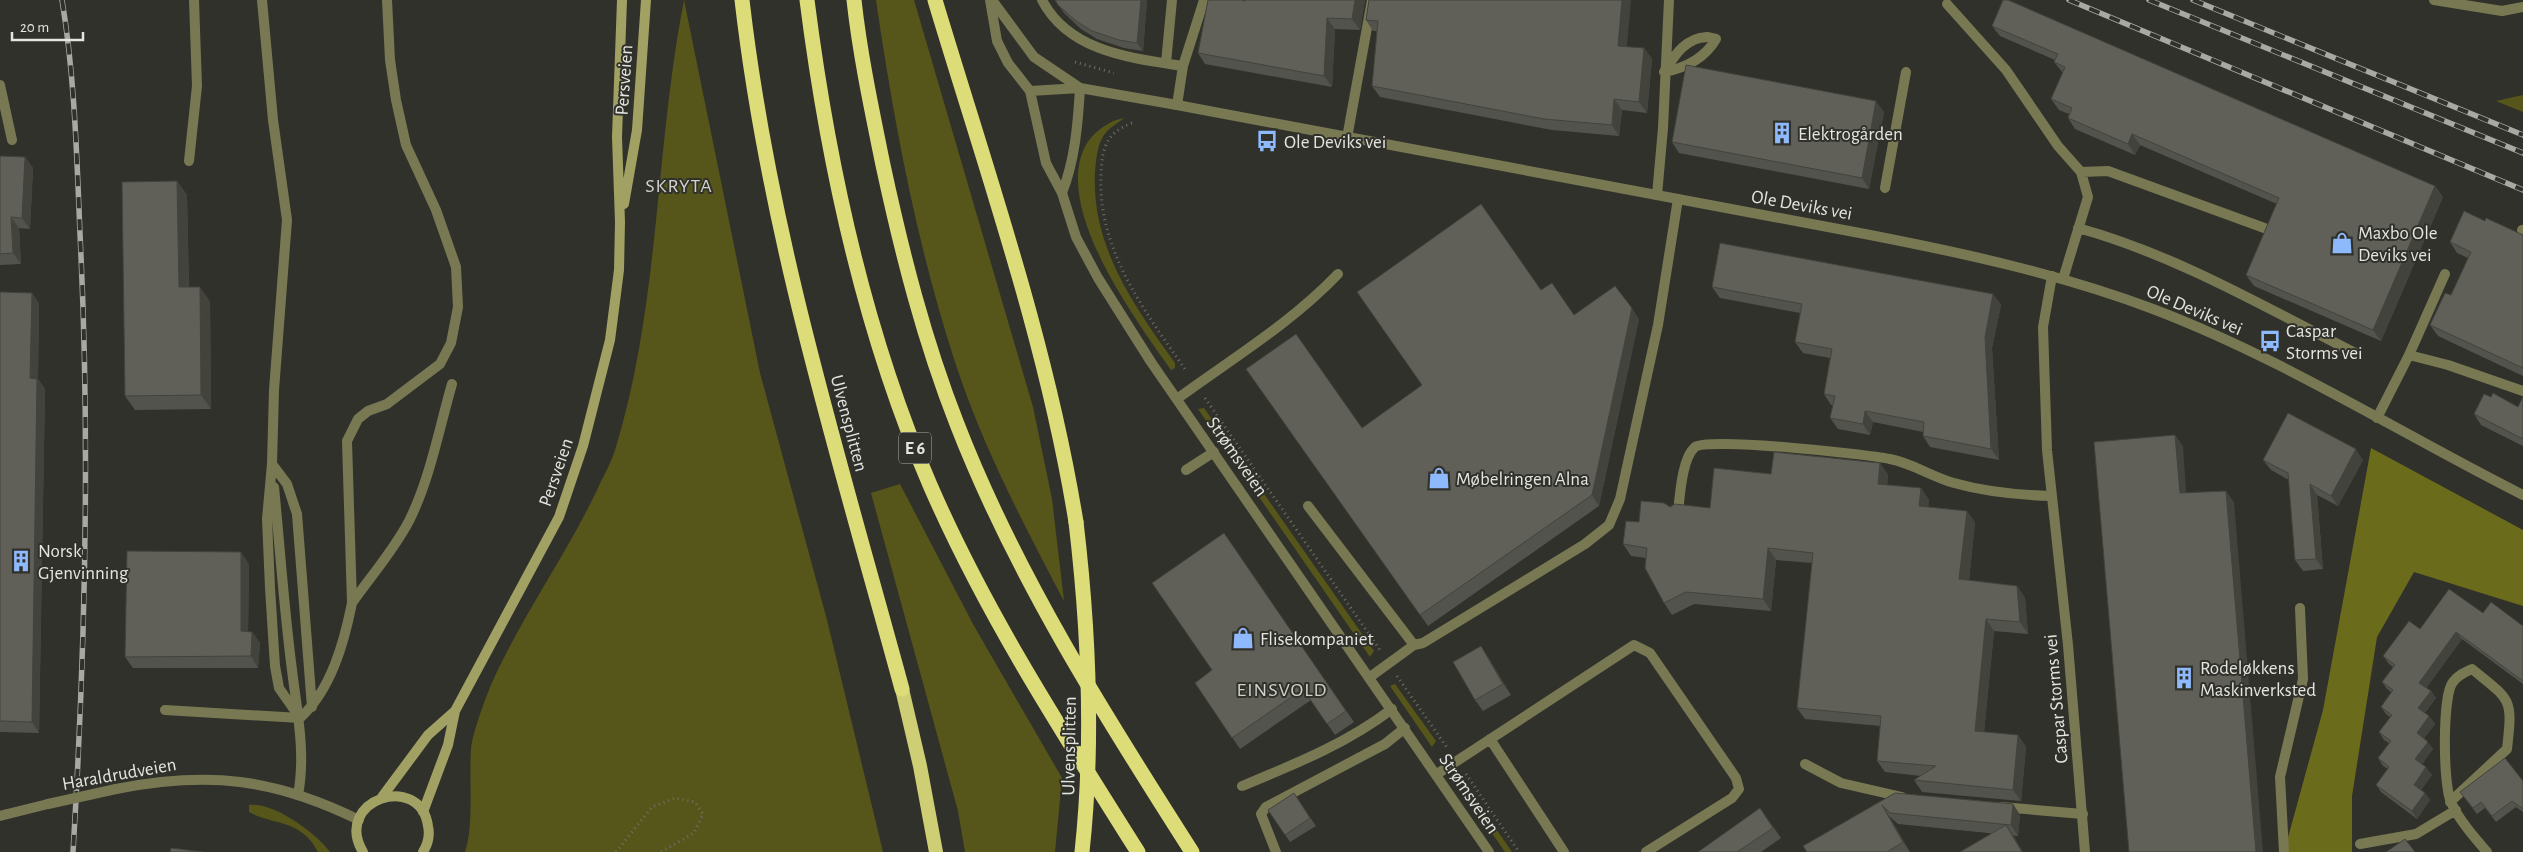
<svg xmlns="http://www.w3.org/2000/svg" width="2523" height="852" viewBox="0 0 2523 852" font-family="'Alegreya Sans',sans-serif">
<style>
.green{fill:#56561b}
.forest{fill:#6b6b1c}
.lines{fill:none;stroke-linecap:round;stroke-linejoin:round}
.path{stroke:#70706a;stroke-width:3;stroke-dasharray:1 4;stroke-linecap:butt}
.service{stroke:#787953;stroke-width:10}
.minor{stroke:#787953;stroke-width:10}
.tertiary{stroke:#787953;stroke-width:10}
.secondary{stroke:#a0a163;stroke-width:10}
.trunk{stroke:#cecf74;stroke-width:14}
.motorway{stroke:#dcdd79;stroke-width:15}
.rail-casing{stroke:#a9a9a4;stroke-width:5.5}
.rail{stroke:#31312b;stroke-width:4;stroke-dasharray:11;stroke-linecap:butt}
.tertiary-bridge{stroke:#787953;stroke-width:10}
.motorway-bridge{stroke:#dcdd79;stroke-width:15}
.wall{fill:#53534d}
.shaded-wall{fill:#43433e}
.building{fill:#606059;stroke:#43433e}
.labels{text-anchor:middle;stroke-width:4;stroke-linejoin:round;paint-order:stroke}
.shield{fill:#31312b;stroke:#aeaeaa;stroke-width:1}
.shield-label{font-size:18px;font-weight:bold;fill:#e4e4e0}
.street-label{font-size:19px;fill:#e4e4e0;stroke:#31312b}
.poi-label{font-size:19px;fill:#e4e4e0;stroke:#31312b;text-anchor:start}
.neighbourhood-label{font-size:20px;letter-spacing:1px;fill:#d0d1c9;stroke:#31312b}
</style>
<rect width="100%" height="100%" fill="#31312b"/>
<path class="green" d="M684 0 760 373 827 620 883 852H465C474 826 469 778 471 749 472 735 485 699 491 685 521 617 566 556 598 488 604 475 612 461 616 447 660 302 655 148 684 0Z
M876 0H914L1033 407 1052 499 1064 601C1024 525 983 447 956 365 917 246 894 123 876 0Z
M2523 95V112L2496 101Z
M1124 118C1118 123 1109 128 1104 135 1097 145 1096 161 1095 172 1091 246 1134 306 1175 363V368L1171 370C1136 320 1050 205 1087 143 1095 131 1110 120 1124 118Z
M1204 408 1374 651 1370 657 1198 409Z
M900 484 974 626 1062 778 1055 852H965L958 811 871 493Z
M1395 684 1436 741 1432 747 1390 686Z
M1460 782H1464L1512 852H1505L1458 784Z
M249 805C274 802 316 833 330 852H318C301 819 276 826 249 812Z"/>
<path class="forest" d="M2371 448 2523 530V606L2414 572 2377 637 2352 796V852H2284L2323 710Z"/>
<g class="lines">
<path class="path" d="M1075 62 1114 73
M1132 123C1106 133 1102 148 1101 174 1097 250 1146 313 1187 372
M1205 398 1380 650
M1397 676 1448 749
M1466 774 1519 852
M616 852 652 807 675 798 695 802 703 814 694 833 661 852"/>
<path class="service" d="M262 0 273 120 287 220 274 390 272 464 267 519 270 588 275 666 279 688 300 718
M1042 0C1069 52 1131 58 1183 66
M2434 0 2502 11 2523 7
M1947 4 2006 70 2058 146 2081 172 2088 197 2063 279
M1707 37 1716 39C1705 58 1685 68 1664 72 1675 55 1685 38 1707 37Z
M1166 63 1172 0
M0 85 12 140
M1177 105 1183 66 1204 0
M1347 138 1372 0
M189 161 197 86 194 0
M2081 172 2108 171 2267 229
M1885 188 1906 72
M1657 195 1663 128 1669 0
M2078 228C2176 255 2265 307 2355 353
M2522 230 2523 231
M2409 355 2448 365 2523 391
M1177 399C1233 358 1290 324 1338 274
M2377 418 2409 355 2445 274
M272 464 287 484 297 514 312 707
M1186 470 1214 452
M274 487C280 548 284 609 292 670 297 712 306 753 298 795
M1308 506 1414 645
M1678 512C1680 495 1682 458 1695 447 1707 437 1866 454 1890 459 1912 463 1932 477 1954 483 1986 492 2018 495 2051 496
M352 603C371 576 394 550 409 521 430 479 439 429 452 384
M1370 677 1414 645 1423 643 1585 544 1609 525 1620 499 1658 325 1678 199
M165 710 300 718C331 690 344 643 352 603L347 441 358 419 368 411 387 404 440 364 451 343 458 307 456 267 436 210 406 145 396 100 390 60 387 0
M1490 739 1564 852
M1805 764 1841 783 1902 797
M1437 774 1634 645 1650 653 1736 778 1739 789 1732 798 1646 852
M1242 786C1295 764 1346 744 1392 709
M2450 802 2507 749C2513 697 2511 701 2472 669 2465 672 2458 675 2453 682 2442 695 2443 786 2451 802 2459 820 2474 837 2487 852
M2001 807 2083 814
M2360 844 2416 834 2456 810
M1276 852 1261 814 1266 807 1385 744 1405 728
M2284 852 2280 777 2303 679 2300 608"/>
<path class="minor" d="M2052 276 2043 327 2047 450 2068 645 2085 852"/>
<path class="tertiary" d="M990 0 997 41 1008 63 1030 91 1046 163 1062 193 1076 237 1098 278 1151 362 1489 852
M992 0 1034 57 1080 88
M1030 91 1080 88 1177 105 1865 234C1963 253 2060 274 2153 309 2282 358 2400 433 2523 495
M1062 193C1075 160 1078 123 1080 88
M116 789C208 771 274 778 359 820
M0 816 48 804"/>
<path class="secondary" d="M624 204 637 130 646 0
M382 797 428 735 455 711
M423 812 448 745 455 711 559 517 583 446 610 340 619 270 620 222 617 137 622 0
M363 852C332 800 420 771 428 826 430 835 428 844 423 852"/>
<path class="trunk" d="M902 689 920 766 936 852"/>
<path class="motorway" d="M742 0C769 235 840 461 902 689
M807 0C828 165 864 332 930 485 986 614 1063 733 1138 852
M854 0C860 55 872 111 883 165 902 253 924 340 957 424 1016 576 1105 716 1192 852
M935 0C987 173 1047 343 1076 522"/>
<g class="rail-casing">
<path id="rail" d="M62 0C76 84 77 171 81 256 90 455 85 654 73 852
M2069 0 2523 190
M2149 0 2523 153
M2193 0 2523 135"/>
</g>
<use href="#rail" class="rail"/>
<path class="tertiary-bridge" d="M48 804 116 789"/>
<path class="motorway-bridge" d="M1076 522C1089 632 1094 741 1082 852"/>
</g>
<path class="wall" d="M1055 0H1147L1143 51 1124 48 1097 39 1081 29 1064 13Z
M1365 0 1360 30 1335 29 1332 87 1205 64 1198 53 1245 1Z
M1369 0 1627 47 1644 48 1652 59 1647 113 1622 110 1619 136 1552 130 1380 97 1372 86 1377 31H1373L1366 20Z
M1992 26 2435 186 2443 197 2381 341 2254 286 2246 275 2277 204 2140 145 2135 155 2075 129 2068 118 2069 114 2059 110 2051 99 2063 73 2054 62 2055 60 2000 36Z
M1884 112 1869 189 1679 153 1672 142Z
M0 156 25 157 33 168 30 229 19 228 21 264 0 265Z
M177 181 187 195 189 287 210 301 211 409 135 410 125 396Z
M2485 221 2523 235V376L2438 336 2430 325 2451 295 2468 258 2457 253 2450 242Z
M1712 287 1993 294 2001 305 1992 348 1999 460 1930 447 1923 436V432L1873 422 1870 435 1838 429 1830 418 1833 405H1831L1824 394 1830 358 1803 353 1795 342 1800 313 1720 298Z
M1541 290 1574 315 1639 319 1599 506 1428 626 1246 369 1362 428 1422 386Z
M0 292 32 293 39 304 38 379 45 389 39 733 0 732Z
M2491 397 2518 407 2523 397V446L2481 425 2474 414Z
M2263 460H2363L2338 506 2317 495 2323 569 2303 571 2295 560 2289 480 2271 470Z
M1880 463 1888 475 1887 485 1921 488 1929 500 1928 507 1975 522 1969 581 2017 586 2025 598 2028 634 1994 631 1984 732 2018 735 2026 747 2021 801 1922 792 1914 780 1921 776 1885 772 1877 761 1880 726 1805 719 1797 708 1812 563 1776 560 1771 611 1694 604 1672 615 1664 603 1646 558 1631 556 1623 544 1639 522 1670 507 1710 508 1771 474Z
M1224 533 1354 722 1335 735 1311 700 1240 749 1195 683 1212 670Z
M249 564 248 632H252L260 643 258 668H133L125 657Z
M2483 613 2523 626V684L2462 639 2426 688 2431 691 2436 698 2425 713 2429 716 2435 724 2424 738 2433 749 2422 764 2432 775 2421 790 2425 793 2430 800 2417 819 2381 792 2376 785 2388 769 2383 766 2378 758 2389 743 2384 740 2379 732 2390 717 2386 714 2381 707 2391 692 2387 689 2382 682 2393 667 2389 664 2383 656 2420 629Z
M1481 646 1488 657 1511 695 1483 711 1475 700Z
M2523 781V812L2516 807 2496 822 2485 808 2477 814 2460 792Z
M1895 793 2013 804 2020 815 2018 836 1898 824 1889 816 1910 852H1807Z
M1299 801 1316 826 1290 842 1268 810Z
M1760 808 1781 838 1761 852H1698Z"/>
<path class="shaded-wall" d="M1141 0H1147L1143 51 1137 43Z
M1355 0H1365L1360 30 1352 19Z
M1622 0H1631L1626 57 1618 46Z
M1327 18 1335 29 1332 87 1324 76Z
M1644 48 1652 59 1647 113 1639 102Z
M1614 99 1622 110 1619 136 1612 125Z
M1876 101 1884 112 1869 189 1862 178Z
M2132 134 2140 145 2135 155 2128 144Z
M25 157 33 168 30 229 22 218Z
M177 181 187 195 189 301 179 287Z
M2435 186 2443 197 2381 341 2373 330Z
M11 217 19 228 21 264 13 253Z
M200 287 210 301 211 409 201 395Z
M32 293 39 304 38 379 45 389 39 733 32 722 30 378Z
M1993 294 2001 305 1992 348 1999 460 1991 449 1985 337Z
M1632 308 1639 319 1599 506 1592 495Z
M1865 411 1873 422 1870 435 1863 424Z
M2175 435 2183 446 2187 504 2180 493Z
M2356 449 2363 460 2338 506 2331 496Z
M1880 463 1888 475 1886 496 1878 484Z
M2310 484 2317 495 2323 569 2316 559Z
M1921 488 1929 500 1927 517 1919 506Z
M2226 491 2234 502 2263 852H2256Z
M1967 511 1975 522 1968 591 1959 579Z
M1768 548 1776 560 1771 611 1763 599Z
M241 552 249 564 248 642 241 631Z
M2017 586 2025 598 2028 634 2020 622Z
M1986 619 1994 631 1983 743 1975 731Z
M252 632 260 643 258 668 251 656Z
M2456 632 2462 639 2425 690 2419 683Z
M1481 646 1488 657 1511 695 1503 684Z
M2431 691 2436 698 2423 715 2418 708Z
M2429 716 2435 724 2422 741 2417 733Z
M2018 735 2026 747 2021 801 2013 790Z
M2428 742 2433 749 2420 766 2415 759Z
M2426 767 2432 775 2419 792 2414 785Z
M2425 793 2430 800 2417 819 2412 811Z
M2013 804 2020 815 2018 836 2011 825Z
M1882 805 1889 816 1910 852 1903 842Z
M2006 825 2014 836 2023 852H2022Z"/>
<path class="building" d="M1055 0H1141L1137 43 1119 40 1092 31 1076 21 1058 5Z
M1208 0H1242L1245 1V0H1355L1352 19 1327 18 1324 76 1198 53Z
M1369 0H1622L1618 46 1644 48 1639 102 1614 99 1612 125 1544 119 1372 86 1378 21 1366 20Z
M2003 0H2008L2435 186 2373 330 2246 275 2279 198 2132 134 2128 144 2068 118 2072 108 2051 99 2065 67 2054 62 2058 54 1992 26Z
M1686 65 1876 101 1862 178 1672 142Z
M0 156 25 157 22 218 11 217 13 253 0 254Z
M177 181 179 287H200L201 395 125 396 122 182Z
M1481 204 1541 290 1552 283 1574 315 1615 286 1632 308 1592 495 1420 615 1246 369 1296 334 1362 428 1422 385 1357 292Z
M2464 211 2485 221 2486 218 2523 235V368L2430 325 2445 293 2451 295 2471 252 2450 242Z
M1720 243 1993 294 1985 337 1991 449 1923 436 1924 422 1865 411 1863 424 1830 418 1835 396 1824 394 1832 349 1795 342 1802 304 1712 287Z
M0 292 32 293 30 378 37 379 32 722 0 721Z
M2493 393 2518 407 2523 397V439L2474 414 2484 394 2491 397Z
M2288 413 2356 449 2331 496 2310 484 2316 559 2295 560 2288 473 2263 460Z
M2175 435 2180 493 2226 491 2256 852H2129L2094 442Z
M1774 452 1880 463 1878 484 1921 488 1919 506 1967 511 1959 579 2017 586 2020 622 1986 619 1975 731 2018 735 2013 790 1914 780 1936 766 1877 761 1881 716 1797 708 1813 553 1768 548 1763 599 1686 592 1664 603 1645 568 1647 548 1623 544 1626 521 1639 522 1641 501 1664 503 1670 507 1675 504 1710 508 1714 468 1771 474Z
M1224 533 1346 711 1327 724 1303 689 1232 738 1195 683 1212 670 1152 583Z
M127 551 241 552V631L252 632 251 656 125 657Z
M2449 589 2483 613 2491 602 2523 626V681L2456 632 2419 683 2431 691 2418 708 2429 716 2417 733 2428 742 2415 759 2426 767 2414 785 2425 793 2412 811 2376 785 2389 767 2378 758 2391 741 2379 732 2392 715 2381 707 2393 690 2382 682 2395 665 2383 656 2409 621 2420 629Z
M1481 646 1503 684 1475 700 1453 662Z
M2505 758 2523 781V809L2512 801 2492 816 2481 802 2473 808 2460 792Z
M1294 793 1310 818 1285 835 1268 810Z
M1895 793 2013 804 2011 825 1890 813 1882 805 1903 842 1887 852H1807L1803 846Z
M1760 808 1773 828 1737 852H1698Z
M2006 825 2022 852H1960Z
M2405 839 2415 852H2386Z
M171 848 203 852H170Z"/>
<defs>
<g id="building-bare" transform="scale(1.725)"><path d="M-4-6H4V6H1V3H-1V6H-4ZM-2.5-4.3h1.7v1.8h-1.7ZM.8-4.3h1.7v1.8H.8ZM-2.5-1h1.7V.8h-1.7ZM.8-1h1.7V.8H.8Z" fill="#8eb9fc" stroke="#31312b" stroke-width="2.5" paint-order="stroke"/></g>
<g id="bus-bare" transform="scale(1.725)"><path d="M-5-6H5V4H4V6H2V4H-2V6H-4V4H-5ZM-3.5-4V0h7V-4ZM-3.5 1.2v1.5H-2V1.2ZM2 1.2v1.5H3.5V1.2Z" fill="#8eb9fc" stroke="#31312b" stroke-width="2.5" paint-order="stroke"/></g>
<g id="shop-bare" transform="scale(1.725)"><path d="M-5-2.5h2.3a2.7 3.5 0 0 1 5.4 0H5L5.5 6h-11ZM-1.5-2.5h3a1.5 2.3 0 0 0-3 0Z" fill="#8eb9fc" stroke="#31312b" stroke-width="2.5" paint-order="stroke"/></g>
</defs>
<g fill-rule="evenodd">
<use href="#building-bare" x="1782" y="133"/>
<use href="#bus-bare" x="1267" y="141"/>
<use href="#shop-bare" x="2342" y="243"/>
<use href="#bus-bare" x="2270" y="341"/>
<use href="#shop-bare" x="1439" y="478"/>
<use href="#building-bare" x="21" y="561"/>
<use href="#shop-bare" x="1243" y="638"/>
<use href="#building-bare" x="2184" y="678"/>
</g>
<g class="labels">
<rect class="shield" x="899" y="432.5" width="32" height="31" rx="4"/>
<g class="shield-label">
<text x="915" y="454">E 6</text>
</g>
<g class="street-label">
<text transform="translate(623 80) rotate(-86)" y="7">Persveien</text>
<text transform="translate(1802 204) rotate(10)" y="7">Ole Deviks vei</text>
<text transform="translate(2195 309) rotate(23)" y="7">Ole Deviks vei</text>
<text transform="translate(850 423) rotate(75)" y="7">Ulvensplitten</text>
<text transform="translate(1238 456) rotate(55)" y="7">Strømsveien</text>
<text transform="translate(555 472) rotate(-71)" y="7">Persveien</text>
<text transform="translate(2055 699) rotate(-95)" y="7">Caspar Storms vei</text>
<text transform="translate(1068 746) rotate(-89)" y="7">Ulvensplitten</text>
<text transform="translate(119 773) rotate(-10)" y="7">Haraldrudveien</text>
<text transform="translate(1470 793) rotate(56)" y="7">Strømsveien</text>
</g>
<g class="poi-label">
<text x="1798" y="140">Elektrogården</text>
<text x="1284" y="148">Ole Deviks vei</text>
<text x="2358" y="239">Maxbo Ole<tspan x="2358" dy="22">Deviks vei</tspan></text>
<text x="2286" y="337">Caspar<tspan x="2286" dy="22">Storms vei</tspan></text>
<text x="1456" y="485">Møbelringen Alna</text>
<text x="38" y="557">Norsk<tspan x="38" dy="22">Gjenvinning</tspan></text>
<text x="1260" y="645">Flisekompaniet</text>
<text x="2200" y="674">Rodeløkkens<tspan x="2200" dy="22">Maskinverksted</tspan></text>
</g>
<g class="neighbourhood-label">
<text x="679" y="192">SKRYTA</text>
<text x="1282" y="696">EINSVOLD</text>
</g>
</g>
<path d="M12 32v8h71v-8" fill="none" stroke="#e4e4e0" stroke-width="2.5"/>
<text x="20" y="32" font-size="15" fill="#e4e4e0" stroke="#31312b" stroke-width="4" paint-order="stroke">20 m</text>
</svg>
